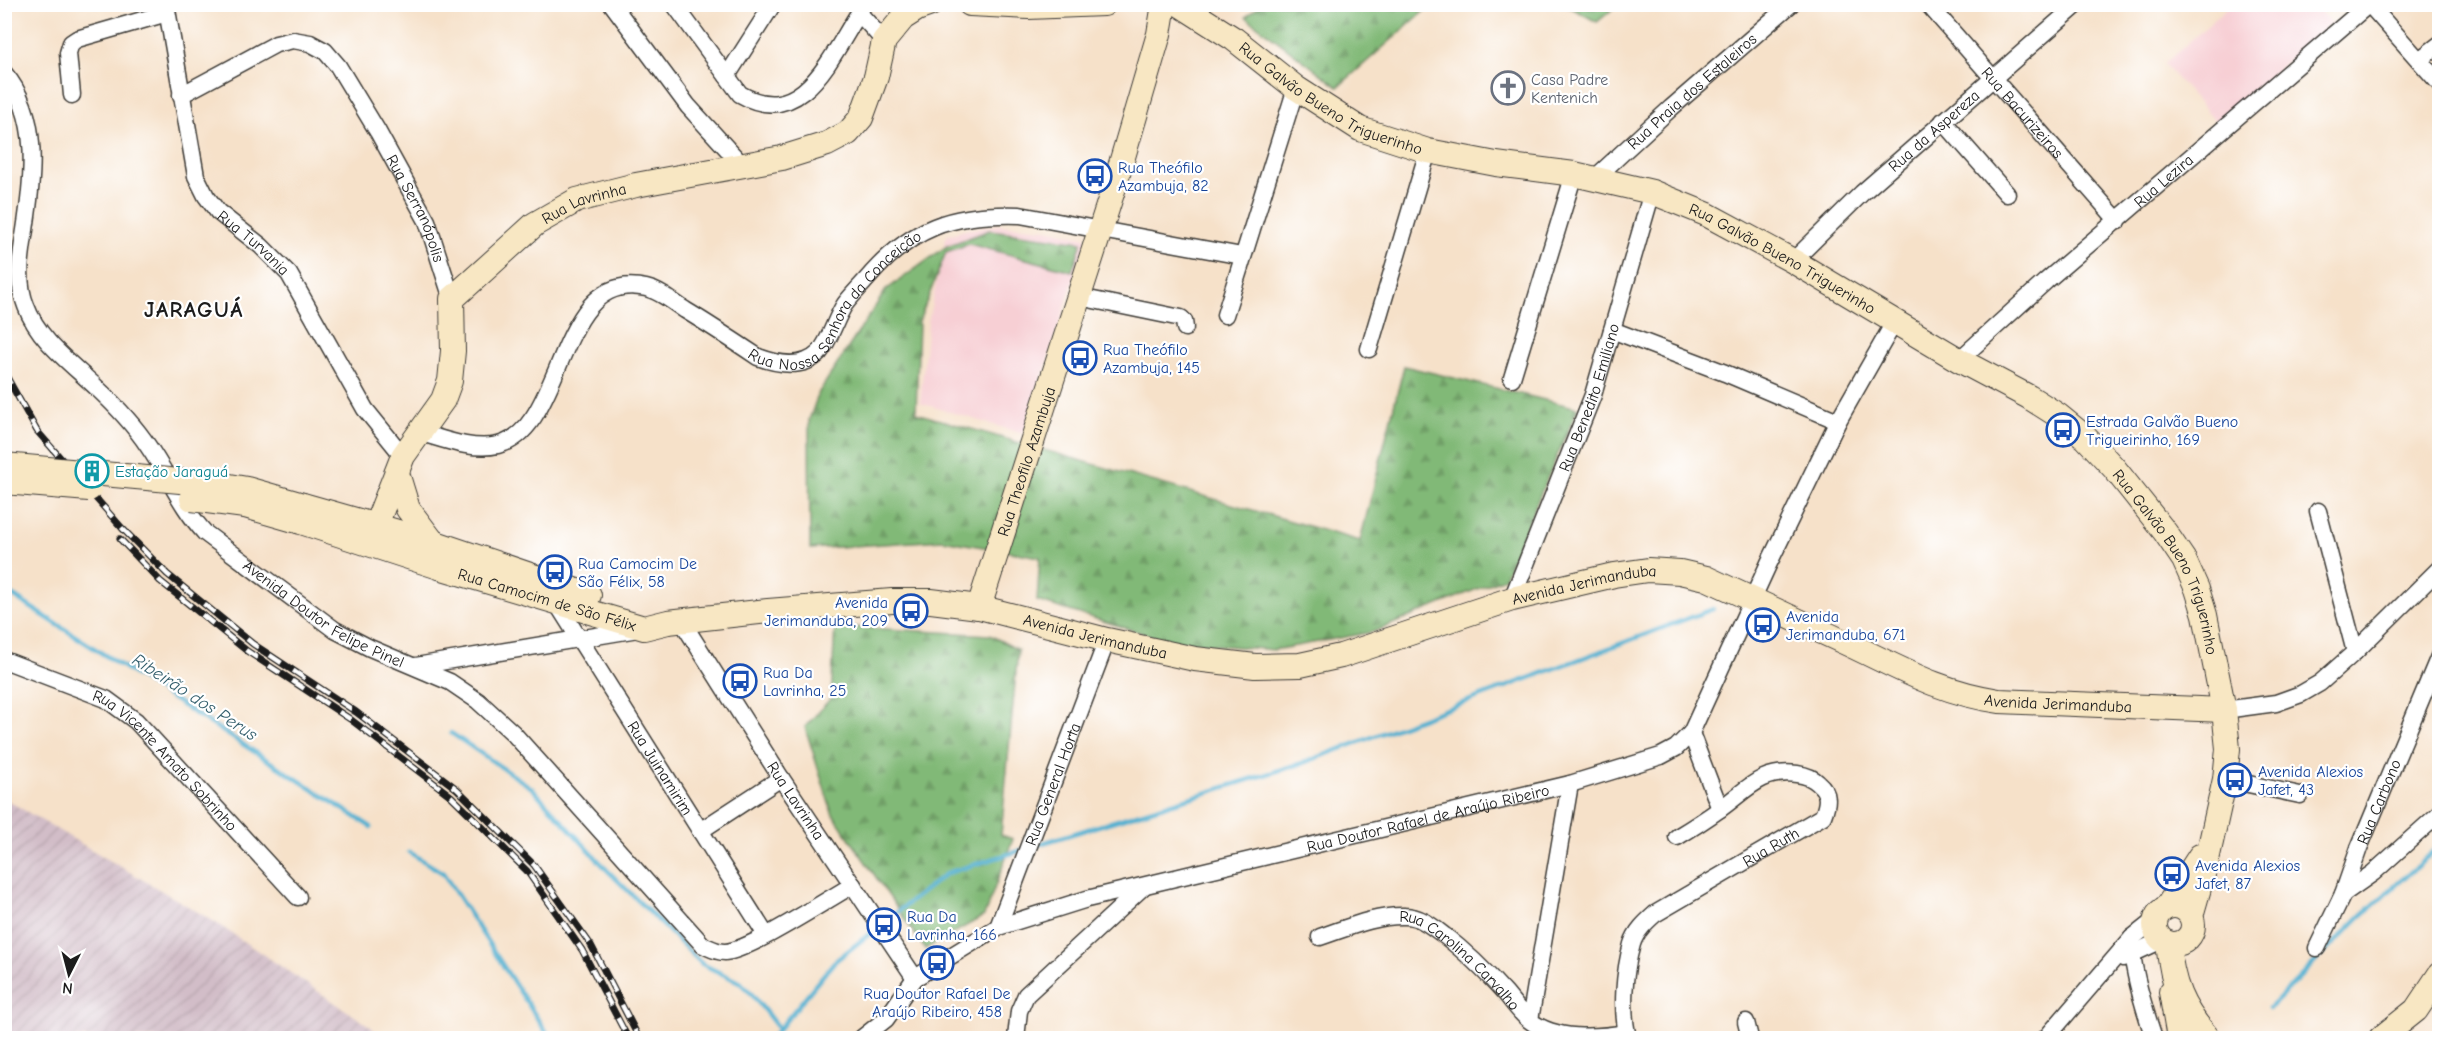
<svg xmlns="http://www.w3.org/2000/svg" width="2444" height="1043" viewBox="0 0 2444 1043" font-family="'Comic Neue',sans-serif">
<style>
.built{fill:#f7cfd4}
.industrial{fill:url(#industrial-furrows)}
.forest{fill:url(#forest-firs);stroke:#4e6a4a;stroke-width:1.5}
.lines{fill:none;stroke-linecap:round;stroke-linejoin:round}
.stream{stroke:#52b0d0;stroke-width:4.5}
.street-casing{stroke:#3d3a36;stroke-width:19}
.secondary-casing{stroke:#3d3a36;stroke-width:26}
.street{stroke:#fff;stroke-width:16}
.secondary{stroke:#f8e7c3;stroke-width:24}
.rail-casing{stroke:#1c1c1c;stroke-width:7}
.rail{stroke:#fff;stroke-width:4.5;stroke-dasharray:14;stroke-linecap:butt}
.secondary-bridge-casing{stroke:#3d3a36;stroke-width:26;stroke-linecap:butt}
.secondary-bridge{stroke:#f8e7c3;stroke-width:24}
.labels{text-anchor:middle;stroke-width:4.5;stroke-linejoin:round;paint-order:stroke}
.worship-label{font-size:16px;fill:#5b616d;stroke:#fff;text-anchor:start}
.street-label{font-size:16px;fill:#1c1c1c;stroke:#fff}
.transit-label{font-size:16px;fill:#164399;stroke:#fff;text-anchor:start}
.culture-label{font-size:16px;fill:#0d838f;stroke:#fff;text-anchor:start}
.water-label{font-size:18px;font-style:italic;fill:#345f6d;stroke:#fff}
.district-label{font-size:22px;font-weight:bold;letter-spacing:1.5px;fill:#1c1c1c;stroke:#fff}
</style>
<defs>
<pattern id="industrial-furrows" width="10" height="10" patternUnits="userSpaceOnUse" patternTransform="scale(1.5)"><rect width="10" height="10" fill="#d2bdc8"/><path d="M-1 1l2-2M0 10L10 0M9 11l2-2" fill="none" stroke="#b4a2ab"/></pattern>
<pattern id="forest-firs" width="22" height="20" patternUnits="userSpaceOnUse" patternTransform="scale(1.5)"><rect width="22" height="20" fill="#81b977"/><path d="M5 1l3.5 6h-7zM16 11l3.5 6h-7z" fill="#6f9e66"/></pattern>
</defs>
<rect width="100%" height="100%" fill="#fff"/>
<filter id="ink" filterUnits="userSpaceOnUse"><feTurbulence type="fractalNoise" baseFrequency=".0167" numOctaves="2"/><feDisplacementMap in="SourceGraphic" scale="12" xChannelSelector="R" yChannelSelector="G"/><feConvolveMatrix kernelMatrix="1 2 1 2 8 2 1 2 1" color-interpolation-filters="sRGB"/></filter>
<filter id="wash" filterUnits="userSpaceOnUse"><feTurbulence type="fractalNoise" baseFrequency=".008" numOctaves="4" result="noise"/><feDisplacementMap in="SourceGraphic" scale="24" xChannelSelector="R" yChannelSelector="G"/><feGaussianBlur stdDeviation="1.35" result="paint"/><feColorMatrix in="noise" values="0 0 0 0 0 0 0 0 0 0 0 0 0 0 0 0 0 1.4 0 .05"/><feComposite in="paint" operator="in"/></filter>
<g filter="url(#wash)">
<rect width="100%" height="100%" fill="#f6e1c9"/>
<path class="built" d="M2231 5H2314L2331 23 2217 123 2164 64Z
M999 225 1046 229 1087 238 1024 434 920 403 928 322 946 236 965 230Z"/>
<path class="industrial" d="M5 799 213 921 371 1027 381 1038H5Z"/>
<path class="forest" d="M1260 5V4L1431 5 1338 87 1246 17Z
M1566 5 1618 4V5L1597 22Z
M990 230 1082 242 1072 271 969 244 946 252 919 321 916 413 1360 541 1404 366 1578 408 1504 578 1373 632 1274 650 1168 641 1037 601 1040 557 943 540 810 549 809 420 819 392 886 290 947 246Z
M835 626 990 635 1018 650 1001 835 1013 839 984 916 925 949 832 813 805 727 831 698Z"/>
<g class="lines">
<path class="stream" d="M4 590 371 827
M451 733 532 788 608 871 702 964 739 982 750 992 779 1029
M1033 846 1303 763 1713 609
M409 852 443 873 550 1038
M883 923 947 873 1022 850
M2269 1008 2361 916 2440 846
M774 1038 775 1034 834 962 877 928"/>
</g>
</g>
<g filter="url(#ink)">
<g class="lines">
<g class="street-casing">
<g id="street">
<path id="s1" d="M166 4 196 176 206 196 218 212 261 246 289 274 365 409 403 456"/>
<path d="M612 4 688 106 743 166"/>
<path d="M674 4 740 94C802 130 831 56 859 13"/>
<path id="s2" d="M1928 4 2118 221"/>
<path d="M863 5 859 13 884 41"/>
<path d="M2419 60 2440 44"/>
<path id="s3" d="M4 73C41 116 33 178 25 230 21 255 16 282 26 306 38 340 72 364 97 388 115 405 134 425 148 446 168 475 181 507 205 533L335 630 370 648 450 682 478 701 513 733 703 945C710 948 716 952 725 952 749 951 828 899 853 885"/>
<path d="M727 76 773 4"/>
<path d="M72 95 68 53 71 43 77 39 167 13"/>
<path id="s4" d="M181 95 276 44 293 40 310 43 325 51 338 66 378 132 427 221 452 299"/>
<path d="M1943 121 2007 194"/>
<path id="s5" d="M1595 178 1671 108 1791 4"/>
<path id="s6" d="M1793 261 1862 193 2078 4"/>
<path d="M1079 297 1181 318 1184 321 1185 328"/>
<path d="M1225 315 1296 88"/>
<path d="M1612 330 1725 373 1838 421"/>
<path d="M1369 349 1428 151"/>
<path id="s7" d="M1959 360 2046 281 2369 4 2440 84"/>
<path d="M1512 378 1574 174"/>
<path id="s8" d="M418 432C443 439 472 451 498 445 566 430 556 267 646 288 660 291 673 302 685 310 710 325 734 341 758 357 777 364 802 370 819 353 831 339 835 319 845 304 851 296 859 288 866 280 911 227 952 213 1020 215L1242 256"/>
<path d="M2318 511 2355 652"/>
<path id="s9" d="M1512 599 1593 395 1652 192"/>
<path id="s10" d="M556 602 766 935"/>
<path id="s11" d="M681 620 781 778 915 978"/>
<path id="s12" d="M4 660 106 699 136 721 298 897"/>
<path d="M416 666 638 629"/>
<path d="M2224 710 2276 703 2301 694 2320 683 2355 652 2440 568"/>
<path d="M1691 733 1720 809"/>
<path d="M2225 779 2300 795"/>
<path d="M700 831 781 778"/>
<path d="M2343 894 2373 873 2440 813"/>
<path id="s13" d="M998 927 1107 640"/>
<path id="s14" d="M1320 937C1347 928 1376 915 1405 916 1420 916 1433 927 1445 936 1467 953 1486 972 1505 993 1512 1001 1520 1013 1529 1020 1556 1041 1596 1038 1627 1033"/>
<path d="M2132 938C2129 962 2146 1014 2154 1038"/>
<path id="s15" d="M2317 948 2343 894 2359 848 2440 654"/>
<path d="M2123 958 2162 940"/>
<path d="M1530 1020 1570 784"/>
<path d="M1746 1022 1750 1038"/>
<path id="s16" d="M862 1038 886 1019 915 978 998 927 1087 899 1570 784 1661 756 1676 748 1691 733 1769 563 1838 421 1895 321"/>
<path d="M1016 1038 1019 1011 1026 995 1144 886"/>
<path id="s17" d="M1628 1038C1621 1010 1624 972 1632 944 1636 931 1646 922 1655 914L1823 816C1828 803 1830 793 1818 783 1813 778 1804 775 1797 774 1761 769 1747 790 1720 809 1706 819 1692 828 1677 837"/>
<path d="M2046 1038 2132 938 2156 919"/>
</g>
</g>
<g class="secondary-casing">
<g id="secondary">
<path d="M970 4 1028 7 1104 4"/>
<path id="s18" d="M1179 4 1234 39 1296 88 1360 129 1428 151 1496 164 1574 174 1652 192 1706 214 1793 261 1959 360 2029 397 2059 416 2086 438 2114 468 2165 532 2184 560 2197 589 2205 615 2224 710 2228 749 2225 779 2207 860 2191 916"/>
<path d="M397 473 408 509 433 542"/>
<path d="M303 505 433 542 589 595"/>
<path id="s19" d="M301 522 439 567 644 628 668 622 768 611 892 601H931L979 607 1107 640 1195 659 1255 666 1300 665 1341 656 1512 599 1614 575 1648 570 1680 572 1706 578C1752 599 1798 621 1844 642 1898 667 1938 692 1999 701L2224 710"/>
<path id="s20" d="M376 525 403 456 443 400 450 381 453 351 452 299 535 224 577 200 636 185 782 158 827 144 848 133 861 118 876 77 884 41 903 18 917 9 931 4"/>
<path id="s21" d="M979 607 1115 184 1159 34 1164 4"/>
<circle cx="2174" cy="925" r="19"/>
<path d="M2167 907 2200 856"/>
<path d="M2168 943C2172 984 2181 1007 2208 1038"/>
<path d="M2171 992 2179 1038"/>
<path d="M2381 1038 2416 1010 2440 974"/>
</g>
</g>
<use href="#street" class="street"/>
<use href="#secondary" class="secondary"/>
<g class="rail-casing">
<path id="rail" d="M4 372 37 431 122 528 167 574 253 644 356 712 457 789 534 865 591 945 639 1038
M120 539 160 581 247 651 350 719 451 796 527 871 582 950 628 1038"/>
</g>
<use href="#rail" class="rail"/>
<g class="secondary-bridge-casing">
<path id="secondary-bridge" d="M4 465 224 485 247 489 303 505
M4 482 89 489
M192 499 245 506 301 522"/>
</g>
<use href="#secondary-bridge" class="secondary-bridge"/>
</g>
</g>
<defs>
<g id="church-ring" transform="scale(1.725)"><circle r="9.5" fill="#fff" stroke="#6b7280" stroke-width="1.5"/><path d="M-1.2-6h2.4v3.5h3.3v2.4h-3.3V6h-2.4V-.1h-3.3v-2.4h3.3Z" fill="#6b7280"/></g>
<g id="bus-ring" transform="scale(1.725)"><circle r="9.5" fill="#fff" stroke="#1a4fb4" stroke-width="1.5"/><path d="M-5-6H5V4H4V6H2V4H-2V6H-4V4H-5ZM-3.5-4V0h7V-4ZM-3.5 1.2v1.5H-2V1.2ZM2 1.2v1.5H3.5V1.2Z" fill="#1a4fb4"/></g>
<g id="building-ring" transform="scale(1.725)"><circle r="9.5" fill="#fff" stroke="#0f9aa8" stroke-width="1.5"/><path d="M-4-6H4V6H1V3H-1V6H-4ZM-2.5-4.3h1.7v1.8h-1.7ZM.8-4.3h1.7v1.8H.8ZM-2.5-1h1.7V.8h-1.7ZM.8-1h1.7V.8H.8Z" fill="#0f9aa8"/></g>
</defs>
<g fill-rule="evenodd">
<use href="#church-ring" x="1508" y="88"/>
<use href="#bus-ring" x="1095" y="176"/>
<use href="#bus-ring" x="1080" y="358"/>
<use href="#bus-ring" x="2063" y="430"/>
<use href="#building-ring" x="92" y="471"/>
<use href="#bus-ring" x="555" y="572"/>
<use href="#bus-ring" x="911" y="611"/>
<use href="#bus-ring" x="1763" y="625"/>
<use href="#bus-ring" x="740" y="681"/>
<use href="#bus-ring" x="2235" y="780"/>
<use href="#bus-ring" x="2172" y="874"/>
<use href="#bus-ring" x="884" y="925"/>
<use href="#bus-ring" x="937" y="963"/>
</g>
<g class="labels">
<g class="worship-label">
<text x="1531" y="85">Casa Padre<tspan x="1531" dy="18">Kentenich</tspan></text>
</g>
<g class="street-label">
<text dy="6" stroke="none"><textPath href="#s5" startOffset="130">Rua Praia dos Estaleiros</textPath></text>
<text dy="6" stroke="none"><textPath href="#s18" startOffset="180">Rua Galvão Bueno Triguerinho</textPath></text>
<text dy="6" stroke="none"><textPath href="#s2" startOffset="144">Rua Bacurizeiros</textPath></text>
<text dy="6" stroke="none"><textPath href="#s6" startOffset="192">Rua da Aspereza</textPath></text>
<text dy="6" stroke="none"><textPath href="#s7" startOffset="272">Rua Lezira</textPath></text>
<text dy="6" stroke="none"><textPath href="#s20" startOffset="411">Rua Lavrinha</textPath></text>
<text dy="6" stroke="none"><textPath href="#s4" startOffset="342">Rua Serranópolis</textPath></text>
<text dy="6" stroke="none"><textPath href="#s1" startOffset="264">Rua Turvania</textPath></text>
<text dy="6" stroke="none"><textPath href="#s18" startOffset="666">Rua Galvão Bueno Triguerinho</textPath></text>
<text dy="6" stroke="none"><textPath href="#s8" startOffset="554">Rua Nossa Senhora da Conceição</textPath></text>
<text dy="6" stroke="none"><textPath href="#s9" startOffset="216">Rua Benedito Emiliano</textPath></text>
<text dy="6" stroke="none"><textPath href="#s21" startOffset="153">Rua Theofilo Azambuja</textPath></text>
<text dy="6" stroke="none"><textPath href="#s18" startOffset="1170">Rua Galvão Bueno Triguerinho</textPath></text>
<text dy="6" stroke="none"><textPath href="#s19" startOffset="1320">Avenida Jerimanduba</textPath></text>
<text dy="6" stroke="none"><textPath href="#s19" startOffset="258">Rua Camocim de São Félix</textPath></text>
<text dy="6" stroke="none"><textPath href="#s3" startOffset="676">Avenida Doutor Felipe Pinel</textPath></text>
<text dy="6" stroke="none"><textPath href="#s19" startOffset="816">Avenida Jerimanduba</textPath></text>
<text dy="6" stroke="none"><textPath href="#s19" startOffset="1822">Avenida Jerimanduba</textPath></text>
<text dy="6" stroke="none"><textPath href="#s12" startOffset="194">Rua Vicente Amato Sobrinho</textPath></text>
<text dy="6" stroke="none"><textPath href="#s10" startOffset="196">Rua Juinamirim</textPath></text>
<text dy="6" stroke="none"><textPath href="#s13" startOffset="153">Rua General Horta</textPath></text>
<text dy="6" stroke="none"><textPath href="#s11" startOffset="214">Rua Lavrinha</textPath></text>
<text dy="6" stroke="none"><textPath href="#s15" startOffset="159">Rua Carbono</textPath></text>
<text dy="6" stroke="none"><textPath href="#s16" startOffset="622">Rua Doutor Rafael de Araújo Ribeiro</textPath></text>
<text dy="6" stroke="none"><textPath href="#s17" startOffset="267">Rua Ruth</textPath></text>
<text dy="6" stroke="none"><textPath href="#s14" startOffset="159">Rua Carolina Carvalho</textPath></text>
</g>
<g class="transit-label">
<text x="1118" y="173">Rua Theófilo<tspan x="1118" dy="18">Azambuja, 82</tspan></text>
<text x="1103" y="355">Rua Theófilo<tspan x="1103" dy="18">Azambuja, 145</tspan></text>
<text x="2086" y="427">Estrada Galvão Bueno<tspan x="2086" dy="18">Trigueirinho, 169</tspan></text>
<text x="578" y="569">Rua Camocim De<tspan x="578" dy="18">São Félix, 58</tspan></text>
<text x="888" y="608" text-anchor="end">Avenida<tspan x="888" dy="18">Jerimanduba, 209</tspan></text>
<text x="1786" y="622">Avenida<tspan x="1786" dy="18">Jerimanduba, 671</tspan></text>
<text x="763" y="678">Rua Da<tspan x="763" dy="18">Lavrinha, 25</tspan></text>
<text x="2258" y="777">Avenida Alexios<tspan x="2258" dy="18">Jafet, 43</tspan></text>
<text x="2195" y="871">Avenida Alexios<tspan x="2195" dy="18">Jafet, 87</tspan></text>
<text x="907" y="922">Rua Da<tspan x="907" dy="18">Lavrinha, 166</tspan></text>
<text x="937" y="999" text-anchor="middle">Rua Doutor Rafael De<tspan x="937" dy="18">Araújo Ribeiro, 458</tspan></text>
</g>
<g class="culture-label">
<text x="115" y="477">Estação Jaraguá</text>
</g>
<g class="water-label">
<text transform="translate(195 697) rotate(33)" y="6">Ribeirão dos Perus</text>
</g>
<g class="district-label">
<text x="194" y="317">JARAGUÁ</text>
</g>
</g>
<rect width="2444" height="1043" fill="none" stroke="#fff" stroke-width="24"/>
<g transform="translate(69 974) rotate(186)" stroke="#ffffff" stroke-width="4.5" paint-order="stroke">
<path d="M0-4.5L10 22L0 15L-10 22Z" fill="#1c1c1c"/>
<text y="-9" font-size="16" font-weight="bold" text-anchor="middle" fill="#1c1c1c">N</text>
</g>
</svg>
